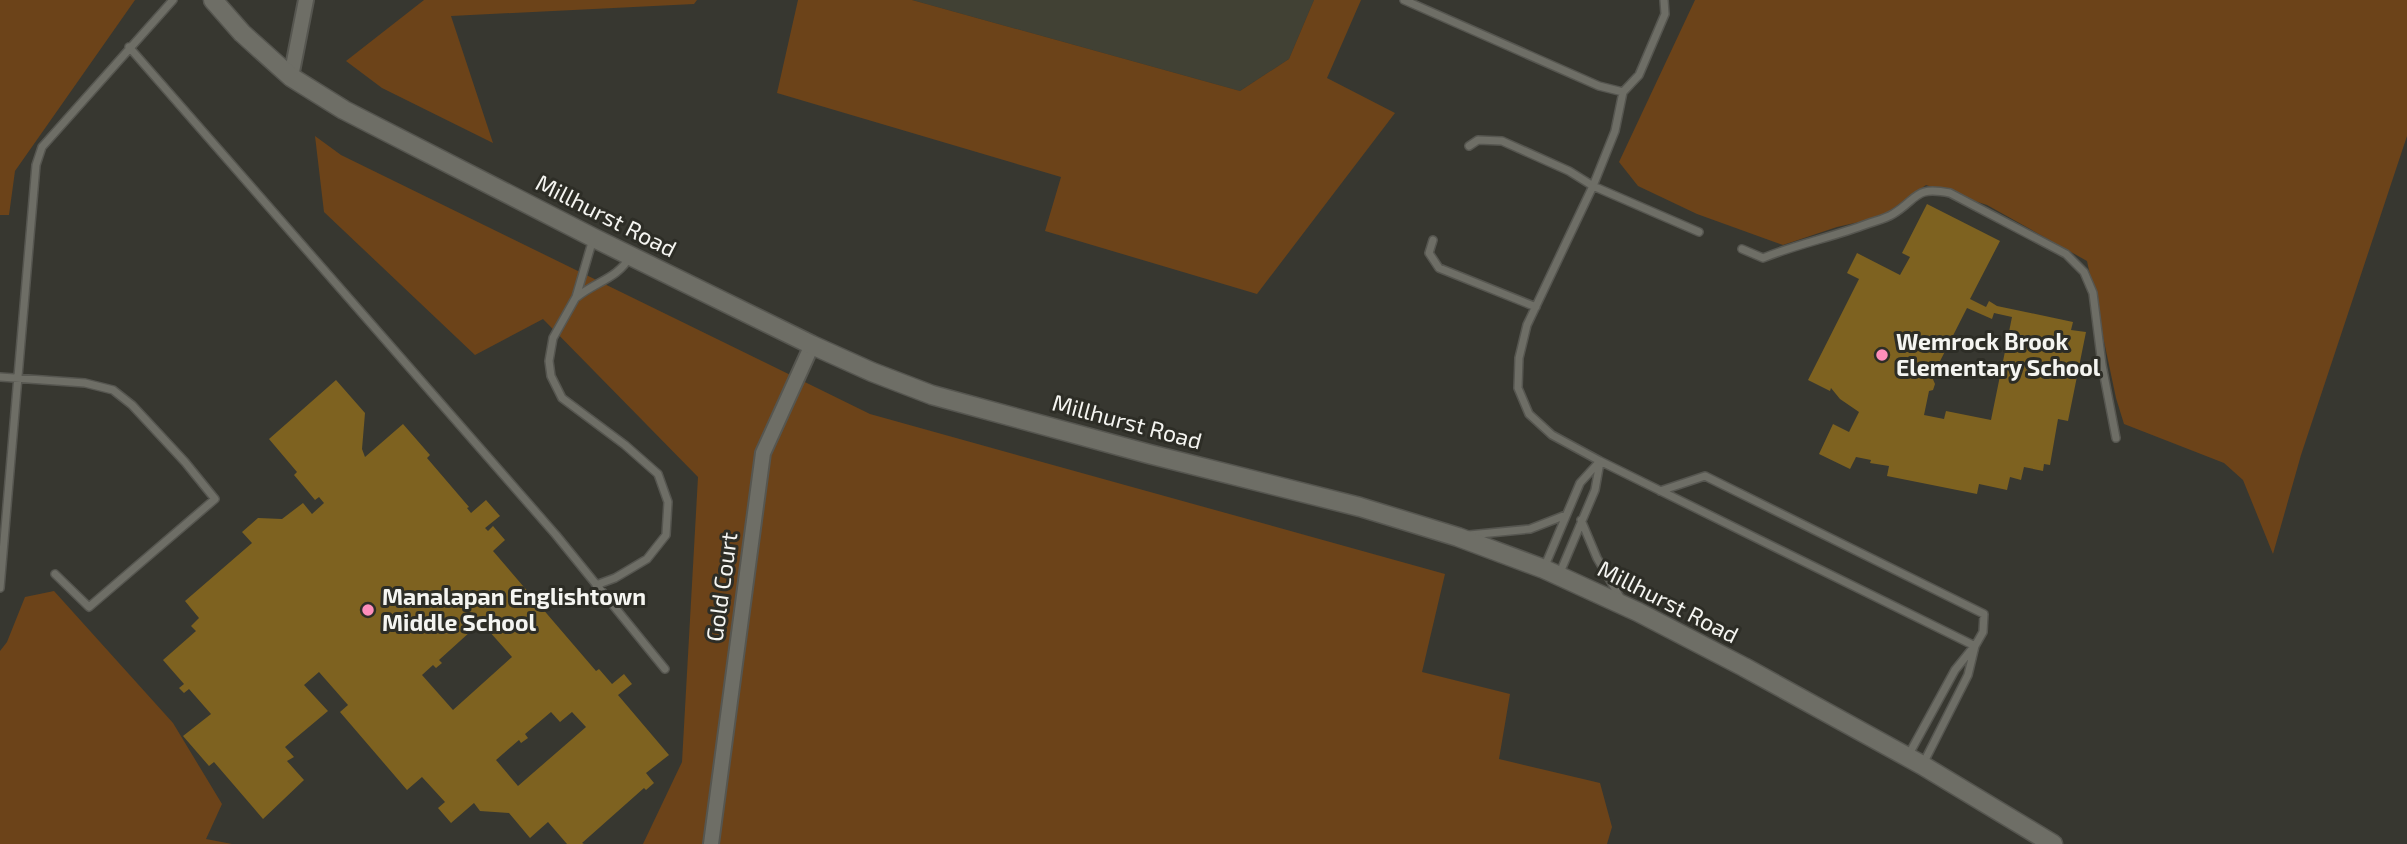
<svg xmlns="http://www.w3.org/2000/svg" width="2407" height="844" viewBox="0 0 2407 844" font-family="'Exo 2',sans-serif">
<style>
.built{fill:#414134}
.green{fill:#6c4319}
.building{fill:#7e6220;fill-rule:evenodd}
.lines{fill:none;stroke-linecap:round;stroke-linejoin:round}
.service-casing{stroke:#565650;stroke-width:10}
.minor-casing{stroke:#565650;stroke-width:18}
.tertiary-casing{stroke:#565650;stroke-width:21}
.service{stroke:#6e6e66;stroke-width:7}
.minor{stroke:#6e6e66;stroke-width:14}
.tertiary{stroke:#6e6e66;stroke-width:18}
.poi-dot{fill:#fe8ebb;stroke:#2d2d26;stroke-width:2.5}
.labels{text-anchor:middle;stroke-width:6;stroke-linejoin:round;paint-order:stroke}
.street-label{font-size:23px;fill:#f5f5f1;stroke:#2d2d26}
.poi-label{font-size:23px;font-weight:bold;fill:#f5f5f1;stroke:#2d2d26;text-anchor:start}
</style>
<rect width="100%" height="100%" fill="#373730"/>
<path class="built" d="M912 0H1314L1289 59 1240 91Z"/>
<path class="green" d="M0 0H135L15 171 9 215H0Z
M424 0H697L694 4 451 16 493 143 382 88 346 61Z
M798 0H912L1240 91 1289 59 1314 0H1361L1327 78 1395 113 1257 294 1045 231 1061 177 777 93Z
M1695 0H2407V136L2301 455 2273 554 2243 480 2224 463 2124 424 2116 398 2087 261 1987 205 1926 185 1881 217 1837 227 1783 245 1697 214 1638 186 1619 162Z
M315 136 341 155 870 414 1445 574 1422 672 1510 694 1499 759 1600 783 1612 827 1607 844H643L682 762 698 477 543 319 475 355 324 212Z
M54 591 173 723 222 804 206 839 232 844H0V651L7 642 25 597Z"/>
<path class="building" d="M1927 204 2000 241 1970 299 1986 307 1989 301 1997 306 2073 322 2071 330 2086 332 2068 421 2058 419 2050 465 2044 464 2043 471 2024 467 2021 480 2010 477 2007 490 1979 484 1977 494 1887 476 1889 466 1870 463 1871 460 1856 457 1850 469 1819 454 1833 424 1849 432 1859 412 1840 399 1831 388 1830 391 1808 380 1859 279 1847 273 1857 253 1900 275 1910 257 1902 253ZM1967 308 1992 319 1994 313 2012 317 1991 420 1946 411 1944 419 1924 415 1929 391 1933 390 1935 384 1932 377Z
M336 380 365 413 362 449 365 457 403 424 430 455 427 458 469 507 467 508 471 513 486 500 500 516 485 528 488 531 493 526 505 540 493 551 596 671 599 669 612 684 624 674 632 684 618 695 669 755 646 773 654 783 646 790 644 788 582 843 584 844H567L548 822 530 838 509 813 480 811 474 803 451 823 438 808 445 802 422 777 407 790 340 712 348 705 319 672 304 685 328 711 285 747 294 757 287 761 304 780 263 819 214 762 209 766 183 736 211 714 189 689 184 693 179 688 184 684 163 660 196 631 191 626 199 618 185 601 252 543 242 532 258 518 282 519 303 503 312 514 324 503 319 497 315 500 294 475 297 472 269 439ZM481 622 512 657 453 710 422 675 433 665 436 668 442 663 439 660ZM551 712 560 722 572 712 586 727 518 786 496 760 519 740 521 743 528 738 525 734Z"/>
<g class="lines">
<g class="service-casing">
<path id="service" d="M1404 0 1599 86 1623 92 1639 75 1665 14 1664 0
M129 47 556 535 665 669
M1623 92 1615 131 1593 186 1527 325 1519 358 1518 388 1529 414 1552 435 1600 461 1975 646
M1469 146 1478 140 1502 141 1569 171 1593 186 1699 232
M593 239 576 297 553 338 549 361 551 376 562 398 625 445 658 474 668 502 666 535 647 559 615 578 596 585
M1433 240 1429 253 1439 268 1536 307
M1742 249 1763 258C1797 244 1833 237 1867 224 1875 221 1885 219 1893 214 1919 198 1914 186 1950 193L2066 254 2084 272 2093 293 2102 365 2116 438
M577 297C595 282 619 278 630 256
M0 377 85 383 113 390 132 405 185 462 215 499 89 607 55 574
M1660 491 1705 476 1984 614 1983 632 1975 646 1968 675 1923 764
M1581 520 1597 558 1621 599
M1469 535 1530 529 1566 515
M1544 568 1580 483 1600 461
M1559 575 1595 490 1600 462
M0 588 36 165 42 147 173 0
M1908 756 1955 670 1972 649"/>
</g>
<g class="minor-casing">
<path id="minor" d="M291 77 306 0
M711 844 763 453 812 345"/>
</g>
<g class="tertiary-casing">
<path id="tertiary" d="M213 0 242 33 291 77 344 110 594 238 812 345 872 372 932 395 1149 454 1360 507 1458 537 1544 569 1638 612 1744 667 1922 765 2053 844"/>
</g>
<use href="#service" class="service"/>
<use href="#minor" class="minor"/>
<use href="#tertiary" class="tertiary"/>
</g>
<g class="poi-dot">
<circle cx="1882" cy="355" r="7"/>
<circle cx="368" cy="610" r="7"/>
</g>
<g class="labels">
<g class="street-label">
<text transform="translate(606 216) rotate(27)" y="8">Millhurst Road</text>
<text transform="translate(1127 422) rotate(15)" y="8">Millhurst Road</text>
<text transform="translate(722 587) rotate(-82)" y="8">Gold Court</text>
<text transform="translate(1668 602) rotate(27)" y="8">Millhurst Road</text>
</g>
<g class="poi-label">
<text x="1896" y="350">Wemrock Brook<tspan x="1896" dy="26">Elementary School</tspan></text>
<text x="382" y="605">Manalapan Englishtown<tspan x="382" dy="26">Middle School</tspan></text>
</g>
</g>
</svg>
